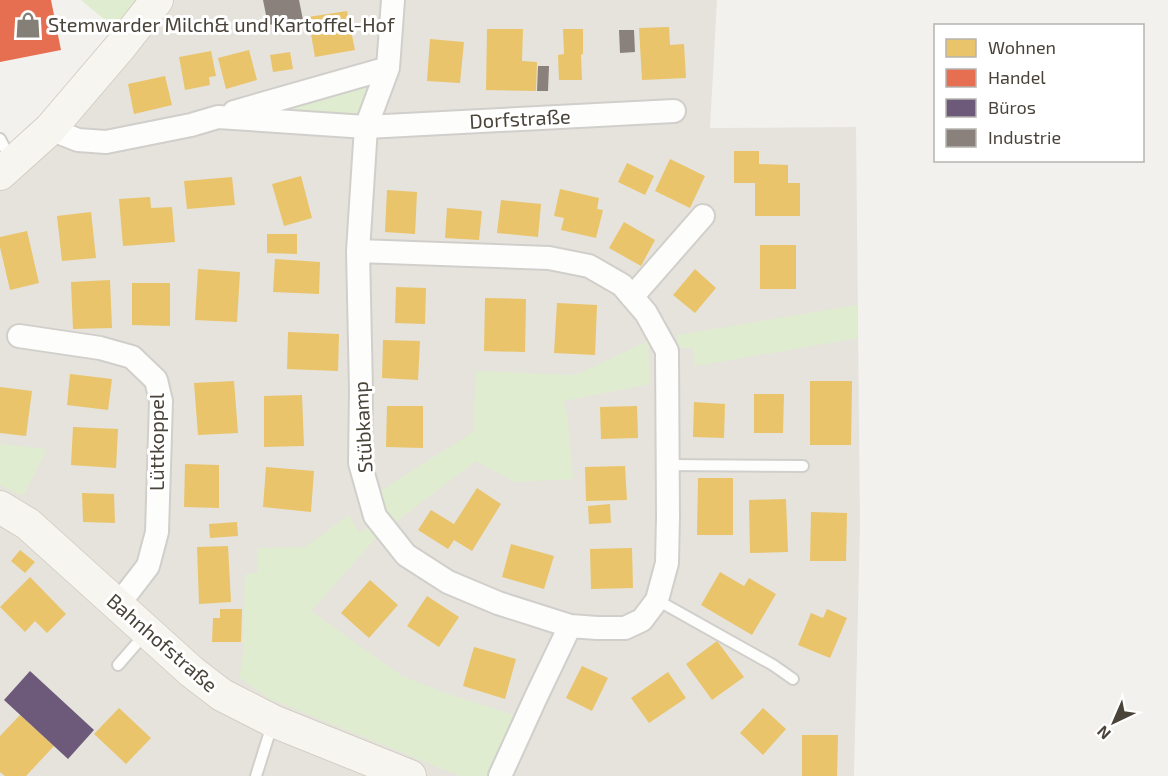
<svg xmlns="http://www.w3.org/2000/svg" width="1168" height="776" viewBox="0 0 1168 776" font-family="'Exo 2',sans-serif">
<style>
.residential{fill:#e6e3dc}
.green{fill:#dfeccf}
.homes{fill:#e9c46a}
.shops{fill:#e76f51}
.offices{fill:#6d597a}
.industry{fill:#8a817c}
.lines{fill:none;stroke-linecap:round;stroke-linejoin:round}
.service-casing{stroke:#d1cfcb;stroke-width:14}
.minor-casing{stroke:#d1cfcb;stroke-width:26}
.secondary-casing{stroke:#d2cec4;stroke-width:34}
.service{stroke:#fdfdfc;stroke-width:10}
.minor{stroke:#fdfdfc;stroke-width:22}
.secondary{stroke:#f7f5f0;stroke-width:32}
.labels{text-anchor:middle;stroke-width:6;stroke-linejoin:round;paint-order:stroke}
.poi-label{font-size:20px;fill:#494339;stroke:#fff;text-anchor:start}
.street-label{font-size:20px;fill:#494339;stroke:#fff}
</style>
<rect width="100%" height="100%" fill="#f3f1ed"/>
<path class="residential" d="M157 0H717L710 128 856 127 860 525 854 776H0V152L120 47Z"/>
<path class="green" d="M81 0H157L120 47 112 26Z
M382 76 365 123 233 115Z
M857 305 858 338 695 366 693 348H679L677 335Z
M653 335 660 348H648L650 384 563 401 567 413 573 479 515 482 476 461 393 524 377 493 473 432 476 371 575 375 644 343Z
M0 444 47 449 23 496 0 485Z
M349 515 359 533 371 526 377 537 311 611 402 676 448 694 520 717 492 776H460L270 699 239 677 243 656 245 574 257 573V548L305 547Z"/>
<path class="homes" d="M347 11 355 50 315 57 308 17Z
M669 27 670 45 684 44 686 78 642 80 639 28Z
M487 29H523L522 61 537 62 536 91 486 90Z
M563 29H583V54L581 55 582 80H559L558 55 564 54Z
M430 39 464 42 460 83 427 81Z
M249 50 257 80 226 89 218 58Z
M211 51 216 76 209 77 210 85 185 90 179 57Z
M290 52 293 69 273 72 270 55Z
M165 76 172 105 134 114 128 84Z
M734 151H759V164L788 165V183H800V216H755V183H734Z
M670 159 705 176 690 208 655 191Z
M627 163 654 176 645 195 618 182Z
M301 176 312 218 284 226 272 184Z
M232 177 235 205 187 209 184 181Z
M560 189 599 198 597 209 603 210 596 238 561 230 564 218 554 216Z
M387 190 417 192 415 234 385 232Z
M150 197 151 208 172 207 175 242 123 246 119 199Z
M501 200 541 204 538 237 497 233Z
M447 208 482 211 479 240 445 238Z
M91 212 96 258 62 261 57 216Z
M624 222 655 240 641 266 609 248Z
M27 231 39 283 10 290 0 247V237Z
M267 234H297V254L267 253Z
M760 245H796V289H760Z
M275 259 320 262 319 294 273 292Z
M198 269 240 272 237 322 195 320Z
M695 269 716 288 695 313 673 295Z
M110 280 112 328 73 329 71 282Z
M132 283H170V326L132 325Z
M396 287 426 288 425 324 395 323Z
M485 298 526 299 525 352 484 351Z
M557 303 597 305 595 355 554 353Z
M288 332 339 334 338 371 287 369Z
M383 340 420 341 418 380 382 378Z
M70 374 112 379 108 410 67 405Z
M234 381 238 433 198 435 194 383Z
M810 381H852L851 445H810Z
M0 387 32 391 26 436 0 433Z
M754 394H784L783 433H754Z
M302 395 304 446 264 447V396Z
M694 402 725 404 724 438 693 437Z
M387 406H423V448L386 447Z
M637 406 638 438 601 439 600 407Z
M73 427 118 429 116 468 71 465Z
M185 464 219 465V508L184 507Z
M625 466 627 500 586 501 585 467Z
M266 467 314 471 311 512 263 507Z
M698 478H733V535H697Z
M477 488 501 504 472 551 454 540 448 549 418 530 431 510 454 524Z
M82 493 114 494 115 523 83 522Z
M786 499 788 552 750 553 749 500Z
M610 504 611 523 589 524 588 506Z
M811 512 847 513 846 561H810Z
M237 522 238 536 210 538 209 524Z
M511 544 554 556 544 589 502 577Z
M228 546 231 602 199 604 197 547Z
M632 548 633 588 591 589 590 549Z
M20 550 35 562 25 573 11 561Z
M720 572 744 586 749 578 776 594 752 635 701 605Z
M30 577 66 614 47 633 35 621 25 632 0 607Z
M370 580 398 605 369 638 341 613Z
M427 596 459 617 439 647 407 626Z
M220 609H242L241 642H212L213 618H220Z
M827 609 847 618 830 658 798 645 811 613 823 618Z
M717 641 744 677 712 700 686 664Z
M474 647 516 659 505 699 463 686Z
M582 666 608 678 592 711 566 698Z
M668 672 686 698 649 723 631 698Z
M119 708 151 738 126 764 94 734Z
M763 708 786 729 763 755 740 733Z
M20 715 54 746 26 776H5L0 772V736Z
M802 735H838L837 776H802Z"/>
<path class="shops" d="M0 0H51L61 50 0 62Z"/>
<path class="offices" d="M30 671 94 730 68 759 4 700Z"/>
<path class="industry" d="M263 0H299L303 20 268 25Z
M619 30H634L635 52 620 53Z
M538 66H549L548 91H537Z"/>
<g class="lines">
<g class="service-casing">
<path id="service" d="M0 139 11 160
M667 465 803 466
M657 600 773 665 793 679
M118 665 145 634
M256 776 272 725"/>
</g>
<g class="minor-casing">
<path id="minor" d="M234 112 388 68
M50 129 78 140 106 142 191 125 218 117 366 127 674 111
M358 251 549 258 589 266 622 285 646 313 667 351 668 516 667 563 657 600 642 620 625 628H597L570 626 498 603 448 582 406 555 375 516 360 463 361 390Z
M358 251 366 127 388 68 393 0
M632 297 703 216
M19 336 100 348 132 357 156 380 161 401 157 532 148 566 118 605
M500 776 536 697 570 626"/>
</g>
<g class="secondary-casing">
<path id="secondary" d="M0 174 50 129 120 47 157 0
M0 507 28 524 192 672 222 695 273 721 410 776"/>
</g>
<use href="#service" class="service"/>
<use href="#minor" class="minor"/>
<use href="#secondary" class="secondary"/>
</g>
<defs>
<g id="shop-bare" transform="scale(2.07)"><path d="M-5-2.5h2.3a2.7 3.5 0 0 1 5.4 0H5L5.5 6h-11ZM-1.5-2.5h3a1.5 2.3 0 0 0-3 0Z" fill="#848078" stroke="#fff" stroke-width="2.5" paint-order="stroke"/></g>
</defs>
<g fill-rule="evenodd">
<use href="#shop-bare" x="28" y="25"/>
</g>
<g class="labels">
<g class="poi-label">
<text x="48" y="32">Stemwarder Milch&amp; und Kartoffel-Hof</text>
</g>
<g class="street-label">
<text transform="translate(520 119) rotate(-3)" y="7">Dorfstraße</text>
<text transform="translate(363 427) rotate(-93)" y="7">Stübkamp</text>
<text transform="translate(157 442) rotate(-90)" y="7">Lüttkoppel</text>
<text transform="translate(162 643) rotate(41)" y="7">Bahnhofstraße</text>
</g>
</g>
<rect x="934" y="24" width="210" height="138" fill="#ffffff" stroke="#b6b4b0" stroke-width="1.5"/>
<rect x="946" y="39" width="30" height="18" fill="#e9c46a" stroke="#b6b4b0" stroke-width="1.5"/>
<text x="988" y="54" font-size="18" fill="#494339">Wohnen</text>
<rect x="946" y="69" width="30" height="18" fill="#e76f51" stroke="#b6b4b0" stroke-width="1.5"/>
<text x="988" y="84" font-size="18" fill="#494339">Handel</text>
<rect x="946" y="99" width="30" height="18" fill="#6d597a" stroke="#b6b4b0" stroke-width="1.5"/>
<text x="988" y="114" font-size="18" fill="#494339">Büros</text>
<rect x="946" y="129" width="30" height="18" fill="#8a817c" stroke="#b6b4b0" stroke-width="1.5"/>
<text x="988" y="144" font-size="18" fill="#494339">Industrie</text>
<g transform="translate(1114 722) rotate(224)" stroke="#ffffff" stroke-width="4.5" paint-order="stroke">
<path d="M0-4.5L10 22L0 15L-10 22Z" fill="#494339"/>
<text y="-9" font-size="16" font-weight="bold" text-anchor="middle" fill="#494339">N</text>
</g>
</svg>
